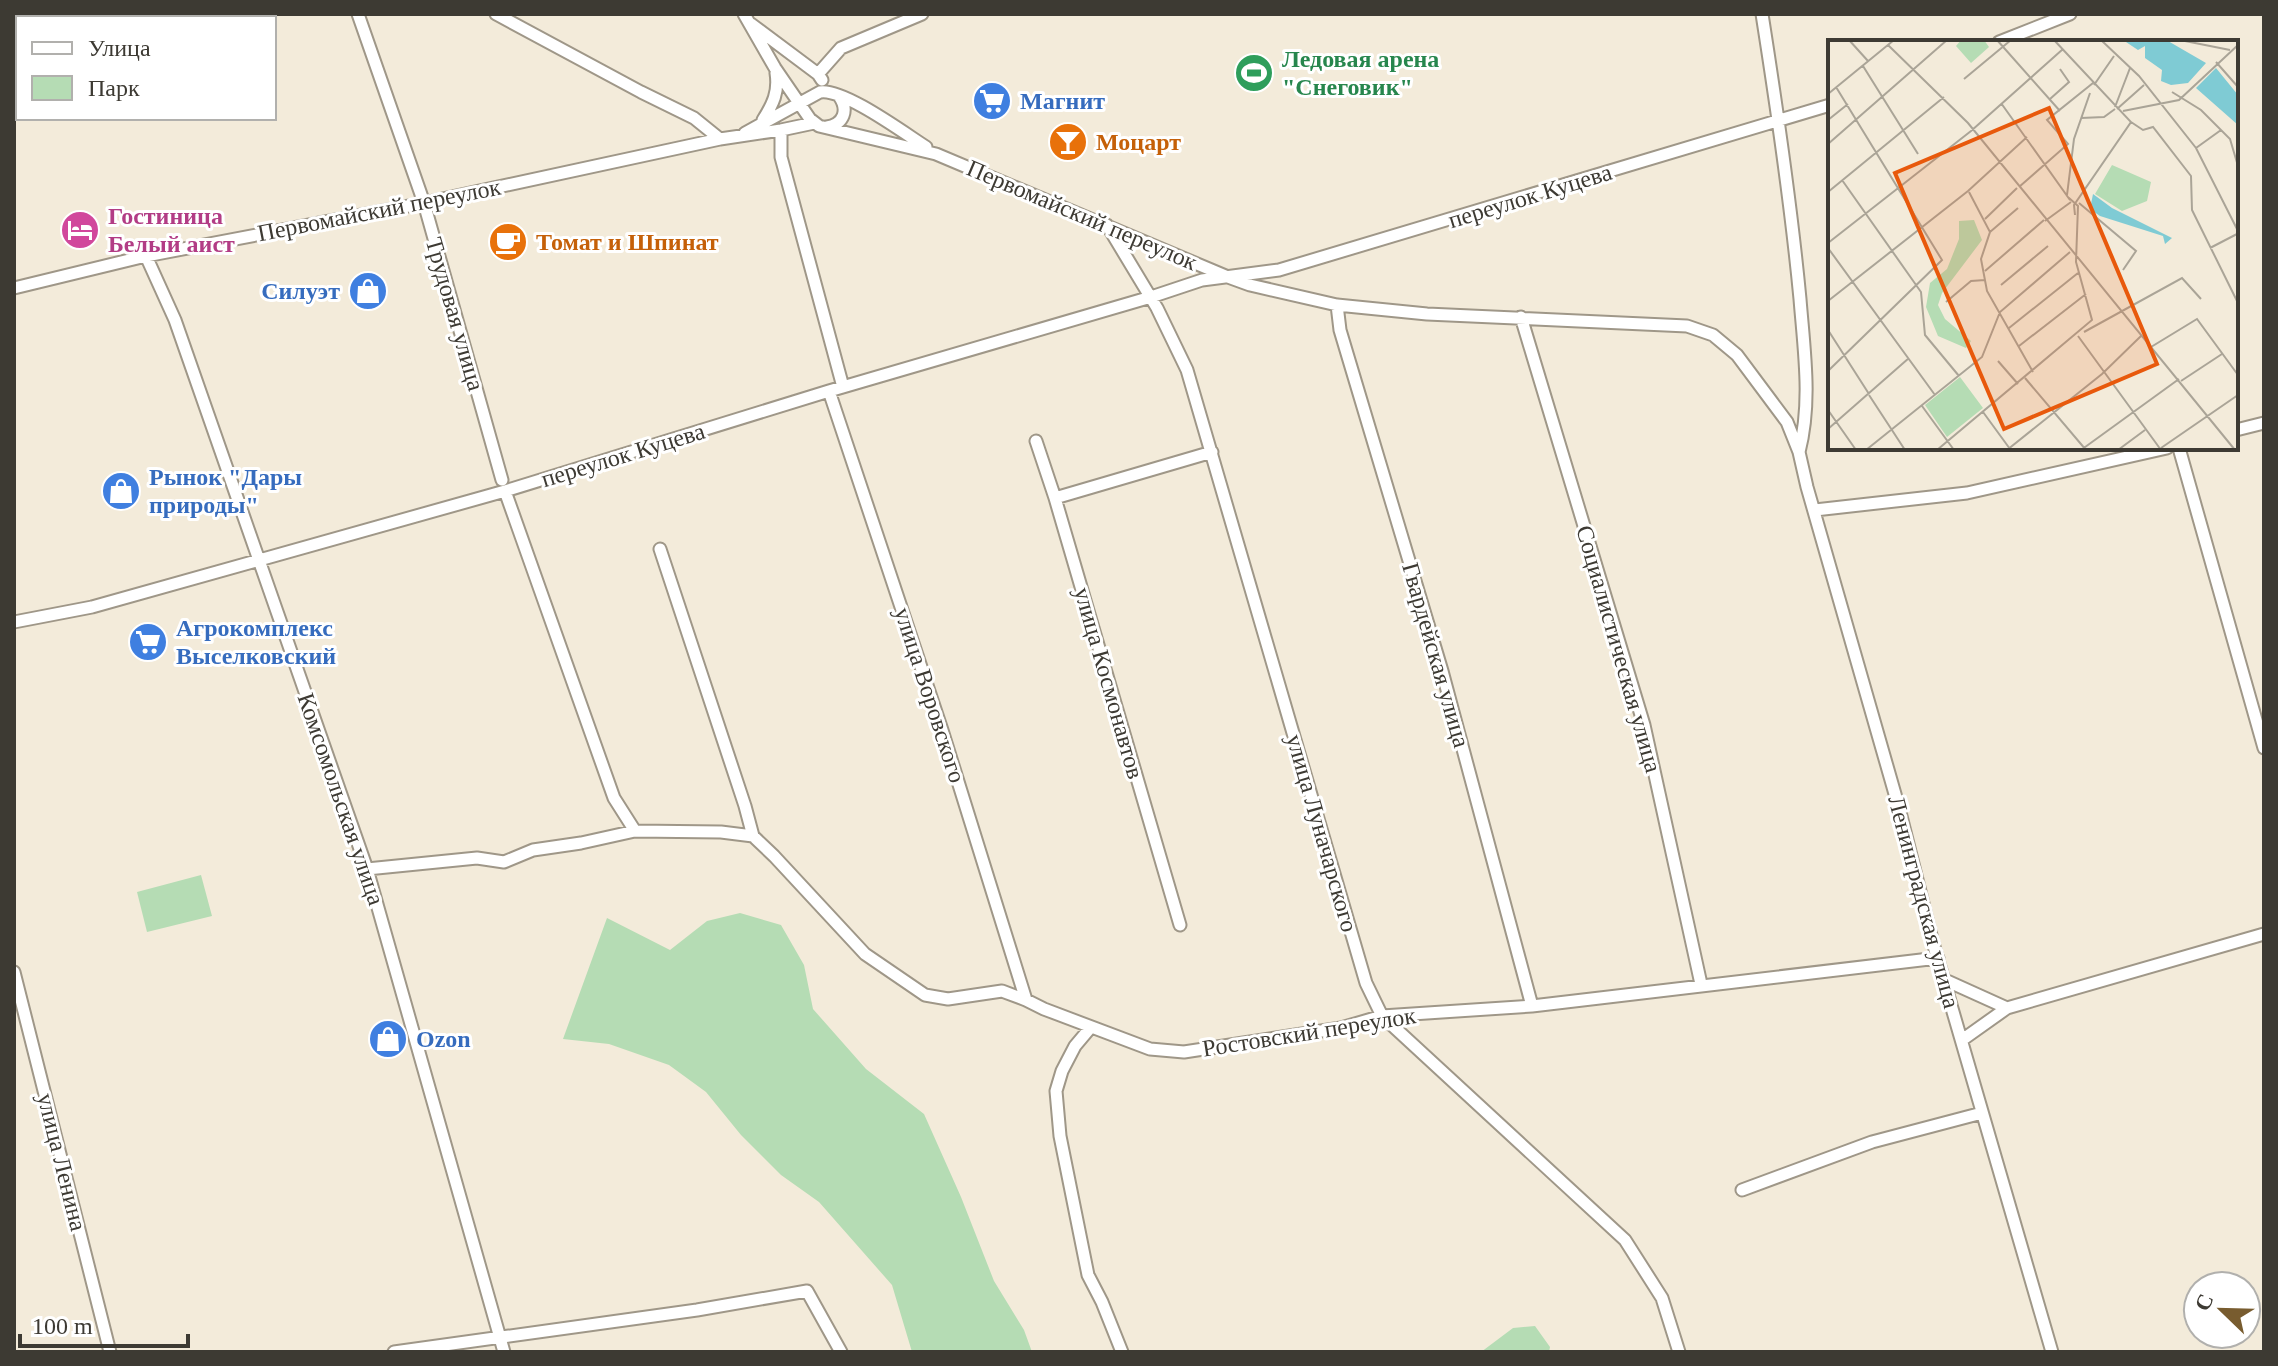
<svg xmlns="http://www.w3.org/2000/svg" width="2278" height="1366" viewBox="0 0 2278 1366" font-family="Georgia,serif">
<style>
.green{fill:#b5dcb4}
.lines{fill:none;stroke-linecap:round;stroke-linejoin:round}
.minor-casing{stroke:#9f9788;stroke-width:15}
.minor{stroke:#fff;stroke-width:11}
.labels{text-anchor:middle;stroke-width:6;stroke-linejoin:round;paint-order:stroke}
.leisure-label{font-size:24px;font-weight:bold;fill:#27864d;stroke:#fff;text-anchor:start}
.shop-label{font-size:24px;font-weight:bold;fill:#366cbe;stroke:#fff;text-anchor:start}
.food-label{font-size:24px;font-weight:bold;fill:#c56008;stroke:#fff;text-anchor:start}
.street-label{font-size:24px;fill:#3d3a33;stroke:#fff}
.hotel-label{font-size:24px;font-weight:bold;fill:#b23c85;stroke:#fff;text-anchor:start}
.inset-road{fill:none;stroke:#aaa497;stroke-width:2}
.view{fill:#e8590c;fill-opacity:0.15;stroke:#e8590c;stroke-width:4}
.inset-edge{fill:none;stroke:#3d3a33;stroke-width:4}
</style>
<rect width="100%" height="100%" fill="#f3ebda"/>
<path class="green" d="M201 875 212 916 147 932 137 892Z
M740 913 781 925 804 965 813 1009 866 1069 924 1114 961 1197 994 1281 1024 1330 1032 1352H912L892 1285 819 1202 781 1175 741 1135 706 1092 669 1065 609 1044 563 1039 607 918 670 950 707 921Z
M1535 1326 1550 1347 1549 1352H1481L1513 1328Z"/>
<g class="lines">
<g class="minor-casing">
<path id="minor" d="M74 14V18
M358 14 424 203 502 480
M496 14 641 92 694 118 720 139
M744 14 775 68 810 119 819 126 936 154 1228 277 1250 285 1337 305 1427 314 1687 326 1713 335 1737 355 1787 422 1799 452 1807 487 1899 808 1933 943 2052 1352
M1762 14C1777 109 1791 204 1800 299 1804 350 1812 402 1799 452
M233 18 245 14
M751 24 818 74 822 80
M1999 42 2070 14
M818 74 841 48 922 14
M763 120C773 104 779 92 776 73
M827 127C844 124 849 110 839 96
M781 130V157L843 387
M745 133 820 92C843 88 904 133 926 147
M1107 225 1157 308 1187 370 1366 983 1382 1016 1625 1240 1662 1298 1679 1352
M146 256 175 320 367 869 504 1352
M14 288 146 256 424 203 720 139 781 130 814 123
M1337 305 1340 330 1442 671 1532 1006
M1521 317 1644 725 1701 984
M829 391 942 730 1026 1000
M2236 430 2264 423
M1036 441 1055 498 1180 925
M2179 448 2264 748
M505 491 614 798 635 831
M1055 498 1212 452
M1815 510 1967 493 2167 448
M660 549 745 806 753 836
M14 622 92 607 505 491 829 391 1151 297 1202 280 1279 270 1830 105
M367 869 477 858 504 862 533 850 581 843 635 831 721 832 753 836 774 856 865 954 925 995 948 999 1002 991 1026 1000 1044 1009 1150 1049 1184 1052 1341 1028 1382 1016 1532 1006 1938 958
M14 972 110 1352
M1945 980 2007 1008
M1091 1027 1075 1046 1062 1071 1056 1091 1060 1136 1088 1275 1102 1302 1122 1352
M1962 1040 2007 1008 2264 934
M1742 1190 1872 1142 1982 1113
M394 1352 697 1310 807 1291 841 1352"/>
</g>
<use href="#minor" class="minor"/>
</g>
<defs>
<g id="stadium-disc" transform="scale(2)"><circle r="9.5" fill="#2e9e5b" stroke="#fff"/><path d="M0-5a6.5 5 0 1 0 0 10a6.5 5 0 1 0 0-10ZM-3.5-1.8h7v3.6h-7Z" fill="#fff"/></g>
<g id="supermarket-disc" transform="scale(2)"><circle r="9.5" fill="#3f7fe0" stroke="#fff"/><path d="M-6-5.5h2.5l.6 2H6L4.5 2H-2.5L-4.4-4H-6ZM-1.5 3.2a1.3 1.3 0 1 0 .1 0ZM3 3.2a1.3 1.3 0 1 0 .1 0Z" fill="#fff"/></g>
<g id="bar-disc" transform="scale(2)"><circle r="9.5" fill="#e8710a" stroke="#fff"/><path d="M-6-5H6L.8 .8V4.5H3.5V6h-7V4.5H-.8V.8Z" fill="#fff"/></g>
<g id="hotel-disc" transform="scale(2)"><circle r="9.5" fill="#d1479c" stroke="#fff"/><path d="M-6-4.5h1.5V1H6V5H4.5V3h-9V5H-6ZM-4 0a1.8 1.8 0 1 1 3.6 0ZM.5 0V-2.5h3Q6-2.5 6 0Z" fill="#fff"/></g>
<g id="cafe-disc" transform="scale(2)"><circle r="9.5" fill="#e8710a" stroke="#fff"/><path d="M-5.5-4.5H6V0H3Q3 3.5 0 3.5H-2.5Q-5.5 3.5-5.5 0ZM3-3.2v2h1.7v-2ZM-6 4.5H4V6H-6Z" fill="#fff"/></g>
<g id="shop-disc" transform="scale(2)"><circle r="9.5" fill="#3f7fe0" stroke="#fff"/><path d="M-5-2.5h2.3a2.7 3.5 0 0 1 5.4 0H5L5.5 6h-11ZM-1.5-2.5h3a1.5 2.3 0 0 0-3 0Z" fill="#fff"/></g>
</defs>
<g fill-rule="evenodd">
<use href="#stadium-disc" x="1254" y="73"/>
<use href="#supermarket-disc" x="992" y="101"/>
<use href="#bar-disc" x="1068" y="142"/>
<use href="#hotel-disc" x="80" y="230"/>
<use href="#cafe-disc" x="508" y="242"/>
<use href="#shop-disc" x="368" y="291"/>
<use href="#shop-disc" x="121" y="491"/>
<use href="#supermarket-disc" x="148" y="642"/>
<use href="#shop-disc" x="388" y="1039"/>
</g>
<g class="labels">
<g class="leisure-label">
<text x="1282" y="67">Ледовая арена<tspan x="1282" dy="28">"Снеговик"</tspan></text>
</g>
<g class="shop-label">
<text x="1020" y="109">Магнит</text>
<text x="340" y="299" text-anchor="end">Силуэт</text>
<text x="149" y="485">Рынок "Дары<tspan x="149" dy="28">природы"</tspan></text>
<text x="176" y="636">Агрокомплекс<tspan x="176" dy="28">Выселковский</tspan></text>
<text x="416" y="1047">Ozon</text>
</g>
<g class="food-label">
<text x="1096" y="150">Моцарт</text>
<text x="536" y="250">Томат и Шпинат</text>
</g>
<g class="street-label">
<text transform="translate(1530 196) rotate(-17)" y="8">переулок Куцева</text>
<text transform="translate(379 210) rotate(-11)" y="8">Первомайский переулок</text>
<text transform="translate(1082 215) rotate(23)" y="8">Первомайский переулок</text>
<text transform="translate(455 314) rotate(74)" y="8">Трудовая улица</text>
<text transform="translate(623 455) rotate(-17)" y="8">переулок Куцева</text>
<text transform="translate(1619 649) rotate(74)" y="8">Социалистическая улица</text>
<text transform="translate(1436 655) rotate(74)" y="8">Гвардейская улица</text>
<text transform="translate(1109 683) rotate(74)" y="8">улица Космонавтов</text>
<text transform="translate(930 695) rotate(72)" y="8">улица Воровского</text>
<text transform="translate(341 799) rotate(71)" y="8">Комсомольская улица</text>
<text transform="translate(1322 833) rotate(74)" y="8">улица Луначарского</text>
<text transform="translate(1924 902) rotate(75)" y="8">Ленинградская улица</text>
<text transform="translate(1309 1032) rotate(-9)" y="8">Ростовский переулок</text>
<text transform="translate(62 1162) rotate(76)" y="8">улица Ленина</text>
</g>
<g class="hotel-label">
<text x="108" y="224">Гостиница<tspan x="108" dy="28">Белый аист</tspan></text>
</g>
</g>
<g transform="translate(1828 40)">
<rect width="410" height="410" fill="#f3ebda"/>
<path d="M133 0H156L161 7 143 23 128 6ZM284 125 323 142 319 161 294 171 267 154ZM146 180 154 200 114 253 110 265 117 279 143 301 138 308 110 296 98 267 102 243 119 229 131 199V181ZM132 337 155 368 119 397 97 365Z" fill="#b5dcb4"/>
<path d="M295 0 340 1 378 23 360 43 343 45 333 41 334 30 317 18V6L310 10ZM388 28 410 55V85L368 48ZM265 154 284 168 344 198 337 204 335 196 272 176 262 169Z" fill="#7fcbd4"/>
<path class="inset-road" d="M21 0 40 21M169 0 232 71M226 0 303 82 246 165 247 175M273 0 311 36 368 108 410 191M352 0 402 10M60 5 140 83 407 410M388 22 410 47M35 26 90 114M136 39 183 0M266 45 286 16M344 52 373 70 402 99 410 126M0 54 66 0M222 59 241 42 232 29M173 63 242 160M287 67 302 28M289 69 316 45M295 71 351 60 410 5M253 78 276 77 287 69M0 80 20 64M303 82 315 90 325 87 363 136 364 170 410 263M0 104 119 0M368 108 393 90M14 140 93 252 97 295 131 336M191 147 240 104 219 80 265 43M0 152 116 57M141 152 162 192 153 219 159 251 205 332M239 155 246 99 262 53M251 163 308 211 295 230M157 179 189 148M217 181 243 162M162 192 190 168M0 203 143 91 235 9M0 208 107 355M382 208 409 194M157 231 216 180M173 245 220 206M0 261 140 151 199 97M118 262 143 241 157 240M181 288 250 233M0 290 41 354M256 292 354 238 373 259M250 296 333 410M191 306 258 254M323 307 369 279 410 335M170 321 190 344M0 331 114 220 8 47M197 338 258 410M353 341 394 314M41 355 77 410M94 366 126 410M0 370 28 410M155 372 182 409M0 389 81 318M333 408 410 355M38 410 154 317 172 272 242 212M109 410 264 280 248 222 250 166 241 158M179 410 274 334 313 296M253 410 351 339M290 410 317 390"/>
<path class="view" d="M221 68 329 324 176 389 67 133Z"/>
<rect width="410" height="410" class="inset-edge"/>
</g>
<rect width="2278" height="1366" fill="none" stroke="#3d3a33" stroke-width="32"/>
<rect x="16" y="16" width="260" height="104" fill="#ffffff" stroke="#b1b0ad" stroke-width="2"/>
<rect x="32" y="42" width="40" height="12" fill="#ffffff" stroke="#b1b0ad" stroke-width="2"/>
<text x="88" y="56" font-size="24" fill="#3d3a33">Улица</text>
<rect x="32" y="76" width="40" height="24" fill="#b5dcb4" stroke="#b1b0ad" stroke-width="2"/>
<text x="88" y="96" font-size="24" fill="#3d3a33">Парк</text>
<g transform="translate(2222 1310) rotate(293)"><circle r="38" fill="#ffffff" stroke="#b1b0ad" stroke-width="2"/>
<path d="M0-6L14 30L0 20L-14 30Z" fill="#785c2f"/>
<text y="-12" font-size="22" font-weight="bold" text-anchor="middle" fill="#3d3a33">С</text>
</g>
<path d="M20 1334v12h168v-12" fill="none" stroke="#3d3a33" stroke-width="4"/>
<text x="32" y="1334" font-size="24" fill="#3d3a33" stroke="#ffffff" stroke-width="6" paint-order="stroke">100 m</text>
</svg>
